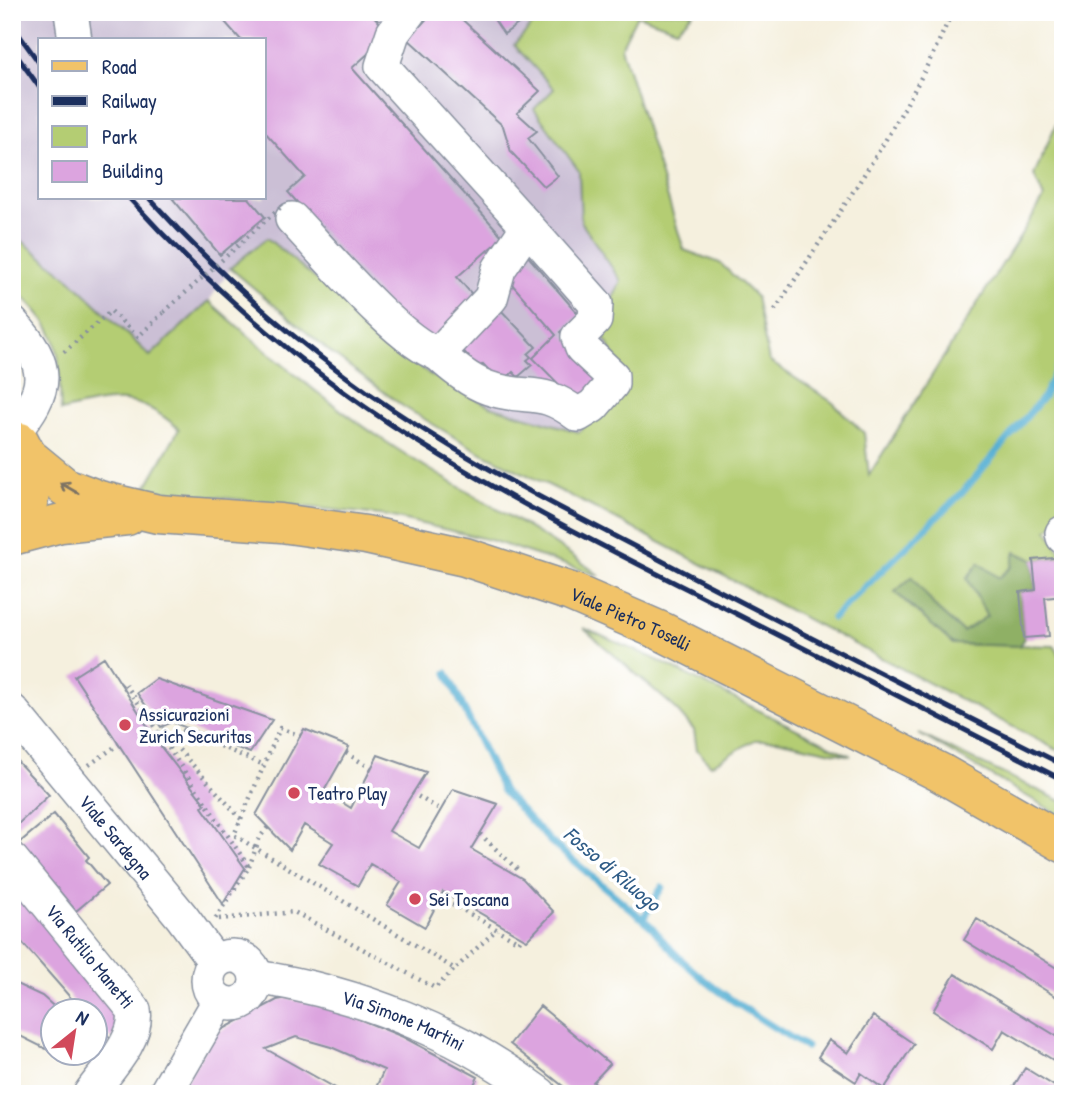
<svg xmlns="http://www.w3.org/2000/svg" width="1075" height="1106" viewBox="0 0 1075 1106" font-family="'Patrick Hand',sans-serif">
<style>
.industrial{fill:#cbbfd5;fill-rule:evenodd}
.green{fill:#b4cd73;stroke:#687e68;stroke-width:2}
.forest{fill:#8fb065;stroke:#557062;stroke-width:2}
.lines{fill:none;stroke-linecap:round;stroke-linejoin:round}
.stream{stroke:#55afd3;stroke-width:7}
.building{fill:#dca4df}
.minor-casing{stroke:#88909e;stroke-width:36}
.major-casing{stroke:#88909e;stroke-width:41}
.path{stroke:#88909e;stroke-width:4.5;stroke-dasharray:2 5;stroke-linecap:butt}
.minor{stroke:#fff;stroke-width:33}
.major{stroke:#f1c369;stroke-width:38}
.rail{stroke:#1b2f5e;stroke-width:5}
.path-bridge{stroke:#88909e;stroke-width:4.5;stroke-dasharray:2 5;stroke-linecap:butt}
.oneway{stroke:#7b7263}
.poi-dot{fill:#d1495b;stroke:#fff;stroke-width:2.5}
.labels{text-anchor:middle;stroke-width:7;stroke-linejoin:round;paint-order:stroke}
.street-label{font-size:19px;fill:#1b2f5e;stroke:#fff}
.poi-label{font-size:19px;fill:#1b2f5e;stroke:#fff;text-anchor:start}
.water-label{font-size:21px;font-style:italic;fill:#2f5c87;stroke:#fff}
</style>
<rect width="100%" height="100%" fill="#fff"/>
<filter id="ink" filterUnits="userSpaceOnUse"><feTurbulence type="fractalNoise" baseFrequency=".0143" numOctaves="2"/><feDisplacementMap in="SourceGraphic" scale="14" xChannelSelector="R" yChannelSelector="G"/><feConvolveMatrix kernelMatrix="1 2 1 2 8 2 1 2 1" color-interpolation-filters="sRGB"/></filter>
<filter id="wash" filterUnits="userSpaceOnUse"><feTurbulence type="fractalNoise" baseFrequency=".00686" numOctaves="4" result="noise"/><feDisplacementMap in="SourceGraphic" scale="28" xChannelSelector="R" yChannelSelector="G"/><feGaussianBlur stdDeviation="1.57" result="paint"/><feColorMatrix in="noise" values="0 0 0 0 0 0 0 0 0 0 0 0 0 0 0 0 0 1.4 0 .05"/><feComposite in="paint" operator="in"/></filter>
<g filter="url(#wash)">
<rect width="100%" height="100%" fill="#f5f0de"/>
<path class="industrial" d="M12 12H526L534 23 514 46 554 89 534 110 579 171 581 222 621 281 599 329 624 373 579 432 480 452 404 407 330 352 231 268 209 301 151 356 71 280 12 233ZM40 40H264V198H40Z"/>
<path class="green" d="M526 12H694L677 29 637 15 621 47 684 250 720 263 756 297 769 361 832 402 864 433 869 475 1044 198 1034 175 1063 108V516L1048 530 1063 557 1033 560 1016 552 1011 568 999 578 979 564 967 578 987 616 963 632 937 609 912 578 895 592 953 644 1054 646 1063 659V753L575 498 480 452 404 407 330 352 230 268 267 238 429 374 490 406 579 432 624 373 599 329 621 281 581 222 579 171 534 109 554 89 514 45 534 23Z
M12 233 71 280 150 356 209 301C266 352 324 401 388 443 458 490 534 525 600 576L490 540 388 516 145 489 179 429C137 391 112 398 61 411 57 342 65 336 12 286Z
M583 628 651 657 851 756 777 740H755L711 765 697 750 694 730 674 707Z
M919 734 1063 802V817Z"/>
<path class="forest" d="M1015 552 1033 560 1036 590 1020 592 1024 638 1020 646 953 644 895 592 912 577 937 609 963 632 987 616 967 578 979 563 999 578 1011 567Z"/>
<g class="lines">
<path class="stream" d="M833 618 962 493 1044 396 1063 356
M447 673 503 791 551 842 652 927C692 980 751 1013 806 1047
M643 919 662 887"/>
</g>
<g id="blocks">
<path class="building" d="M216 12H370L390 34 352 68 503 237 457 277 476 299 424 345 288 192 305 177 264 131V40H241Z
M433 12H454L540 91 517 113 537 131 528 138 558 176 544 187 511 152 503 126 408 39Z
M489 12H514L521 22 504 34Z
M172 198H249L265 217 220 255Z
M527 255 579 315 560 332 608 381 581 407 533 358 556 335 504 275Z
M498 307 536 347 528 354 531 357 527 360 532 365 518 377 513 372 501 383 483 364 479 368 457 344Z
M1063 557V596L1045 598 1049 636 1024 638 1020 592 1036 590 1033 560Z
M104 657 158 743 205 804 202 807 245 868 223 904 74 676Z
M156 679 272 720 250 753 172 722 161 727 137 693Z
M304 729 349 747 324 791 351 808 378 755 426 772 389 831 419 848 453 789 498 804 471 849 523 879 554 912 527 940 443 892 425 927 387 905 401 882 370 864 358 886 319 864 333 843 304 825 290 850 256 815Z
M12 750 16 754 13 757 49 795 17 825 12 820Z
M54 814 89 857 86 860 107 885 76 911 19 843Z
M12 883 124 1008 112 1039 94 1024V1012H83L12 931Z
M977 919 1063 972V1001L964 940Z
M955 974 1063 1040V1066L1004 1030 993 1049 933 1011Z
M12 982 42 996 60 1012H52V1052L12 1032Z
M288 998 342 1012 403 1037 478 1077 469 1094H373L384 1070 331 1047 296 1037 266 1049 346 1094H178L214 1034 277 1000Z
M540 1006 610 1064 593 1082 605 1094H573L510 1044Z
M873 1016 914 1044 884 1089 861 1073 856 1082 818 1057 829 1040 848 1053Z
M1025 1068 1061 1090 1063 1086V1094H1009Z"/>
</g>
</g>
<g filter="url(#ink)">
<use href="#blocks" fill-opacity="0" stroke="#88909e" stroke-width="2"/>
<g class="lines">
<g class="minor-casing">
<g id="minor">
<path d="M71 12 75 40"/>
<path d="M292 219C324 252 399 342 438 354L491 298 499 269 524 232 525 224 382 66 393 33 409 12"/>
<path d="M12 323C52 367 49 389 13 433"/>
<path d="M438 354C453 368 474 385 495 390 532 400 541 387 578 415L593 406 612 384V376L582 348 578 337 595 320 596 304 525 224"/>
<path d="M1062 533 1063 537"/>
<path id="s1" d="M12 711 182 917 215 962"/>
<path id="s2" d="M12 860 134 1010C139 1040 106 1071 90 1094"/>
<circle cx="232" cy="980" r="24"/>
<path id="s3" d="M256 977C356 992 458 1032 540 1094"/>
<path d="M165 1094 219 1001"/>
</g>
</g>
<g class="major-casing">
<g id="major">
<path id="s4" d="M26 455 65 487 99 500 158 514 281 523 366 535 465 557 571 592 663 632 941 773 1063 843"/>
<path d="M12 534C33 507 38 472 20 442"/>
<path d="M12 536 61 523 127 516"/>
</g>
</g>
<path class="path" d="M775 310C838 213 907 119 952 12
M64 352 111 311 138 337 164 312
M121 685 124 682 249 867 215 919
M301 736 280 728 234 835 455 969 497 929
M346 753 371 768
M89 765 119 744
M412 793 441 810
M241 819 173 743 180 729 264 765
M480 834 519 871
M440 897 519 942 522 937
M219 919 294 912 435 988 455 969"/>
<use href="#minor" class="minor"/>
<use href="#major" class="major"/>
<path class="rail" d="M12 25 40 64
M12 49 40 88
M129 198C220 298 325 387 441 456 531 511 626 558 721 606 835 664 949 722 1063 780
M149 198C236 294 339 379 450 446 521 489 596 526 670 565 800 633 932 699 1063 765"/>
<path class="path-bridge" d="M164 312 281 207
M158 743 166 725
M249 867 260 837 268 827"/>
</g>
<defs><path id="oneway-shaft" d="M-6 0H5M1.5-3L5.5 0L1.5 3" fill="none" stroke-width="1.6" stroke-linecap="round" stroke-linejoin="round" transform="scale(1.75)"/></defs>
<use class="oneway" href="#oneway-shaft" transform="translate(69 488) rotate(-150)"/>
</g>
<g class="poi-dot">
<circle cx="125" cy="725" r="7"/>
<circle cx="294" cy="793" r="7"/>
<circle cx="415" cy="899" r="7"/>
</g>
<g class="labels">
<g class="street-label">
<text dy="7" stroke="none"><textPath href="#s4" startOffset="635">Viale Pietro Toselli</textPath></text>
<text dy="7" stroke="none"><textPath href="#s1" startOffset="163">Viale Sardegna</textPath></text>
<text dy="7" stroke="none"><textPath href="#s2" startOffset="124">Via Rutilio Manetti</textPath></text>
<text dy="7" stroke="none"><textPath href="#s3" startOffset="154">Via Simone Martini</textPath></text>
</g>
<g class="poi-label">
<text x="139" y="721">Assicurazioni<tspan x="139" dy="22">Zurich Securitas</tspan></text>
<text x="308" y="800">Teatro Play</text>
<text x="429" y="906">Sei Toscana</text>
</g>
<g class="water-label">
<text transform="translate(612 869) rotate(40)" y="7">Fosso di Riluogo</text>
</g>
</g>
<rect width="1075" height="1106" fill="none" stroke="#fff" stroke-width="42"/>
<rect x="38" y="38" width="228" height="161" fill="#ffffff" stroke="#a4acbf" stroke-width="2"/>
<rect x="52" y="61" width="35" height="10" fill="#f1c369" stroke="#a4acbf" stroke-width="2"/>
<text x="102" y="74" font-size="21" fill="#1b2f5e">Road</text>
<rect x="52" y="96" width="35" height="10" fill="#1b2f5e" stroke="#a4acbf" stroke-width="2"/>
<text x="102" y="108" font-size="21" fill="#1b2f5e">Railway</text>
<rect x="52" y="126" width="35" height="21" fill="#b4cd73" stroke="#a4acbf" stroke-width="2"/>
<text x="102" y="144" font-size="21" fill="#1b2f5e">Park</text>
<rect x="52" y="161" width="35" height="21" fill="#dca4df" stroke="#a4acbf" stroke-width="2"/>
<text x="102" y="178" font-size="21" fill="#1b2f5e">Building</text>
<g transform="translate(74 1032) rotate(30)"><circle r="33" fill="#ffffff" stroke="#a4acbf" stroke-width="2"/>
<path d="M0-5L12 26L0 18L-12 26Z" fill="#d1495b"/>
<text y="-10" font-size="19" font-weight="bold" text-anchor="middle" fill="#1b2f5e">N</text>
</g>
</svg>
